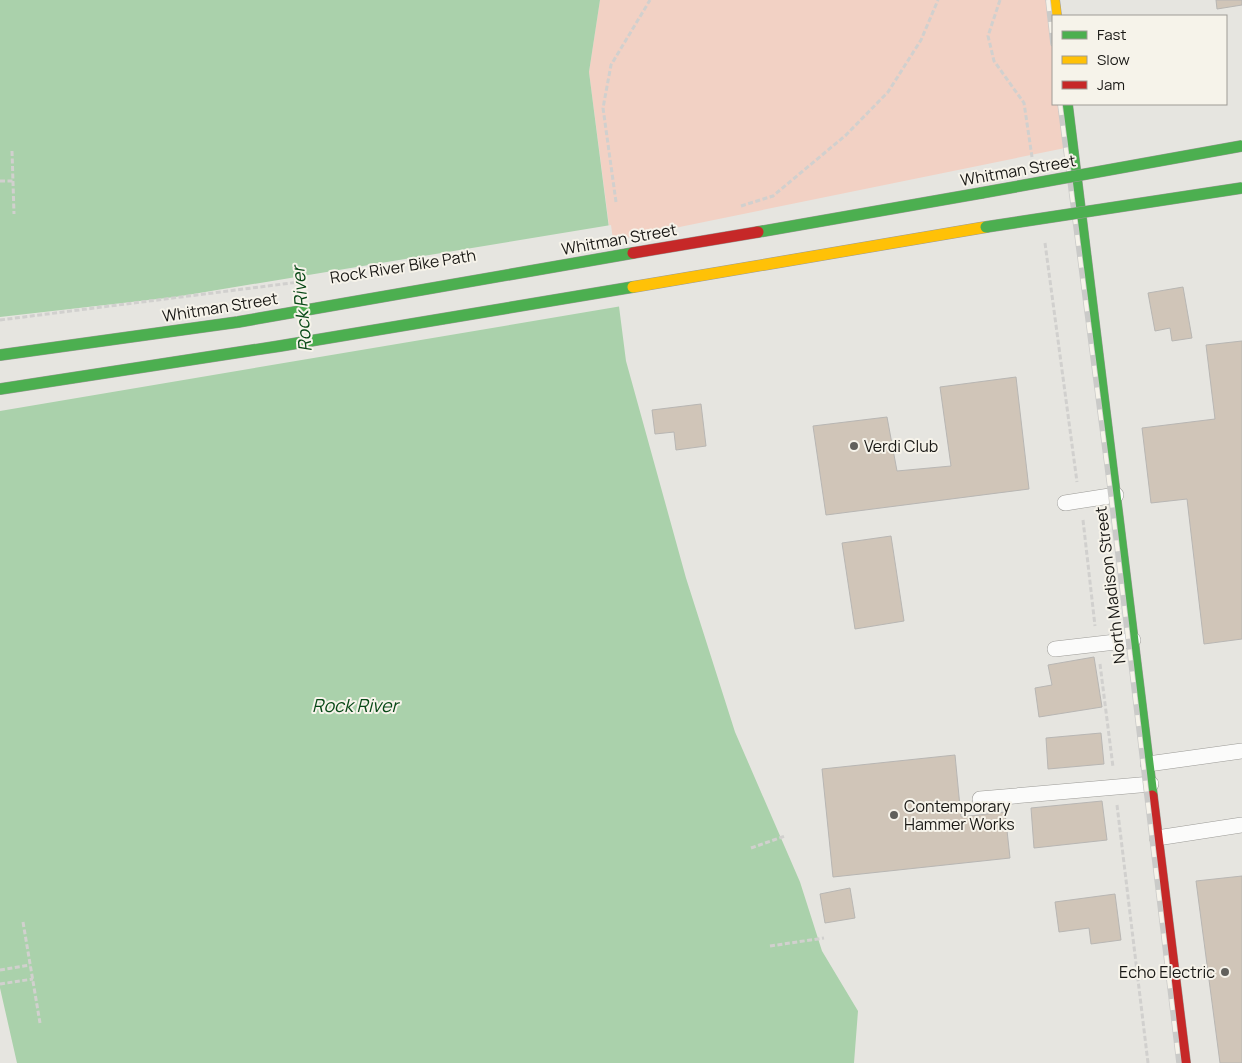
<svg xmlns="http://www.w3.org/2000/svg" width="1242" height="1063" viewBox="0 0 1242 1063" font-family="Manrope,sans-serif">
<style>
.green{fill:#f2d1c4}
.water{fill:#aad1ab}
.pier{fill:#e6e5e0}
.building{fill:#d0c5b8;stroke:#b8b6b3}
.lines{fill:none;stroke-linecap:round;stroke-linejoin:round}
.lane-casing{stroke:#9c9b97;stroke-width:16}
.fast-casing{stroke:#9c9b97;stroke-width:12}
.slow-casing{stroke:#9c9b97;stroke-width:12}
.jam-casing{stroke:#9c9b97;stroke-width:12}
.path{stroke:#d1d0ce;stroke-width:3;stroke-dasharray:5 2.5;stroke-linecap:butt}
.lane{stroke:#fbfbfa;stroke-width:15}
.fast{stroke:#4caf50;stroke-width:11}
.slow{stroke:#ffc107;stroke-width:11}
.jam{stroke:#c62828;stroke-width:11}
.rail-casing{stroke:#cacac8;stroke-width:5.5}
.rail{stroke:#f6f3ea;stroke-width:4;stroke-dasharray:11;stroke-linecap:butt}
.fast-bridge-casing{stroke:#9c9b97;stroke-width:12;stroke-linecap:butt}
.fast-bridge{stroke:#4caf50;stroke-width:11}
.poi-dot{fill:#61605c;stroke:#f6f3ea;stroke-width:2}
.labels{text-anchor:middle;stroke-width:4;stroke-linejoin:round;paint-order:stroke}
.street-label{font-size:16px;fill:#191815;stroke:#f6f3ea}
.poi-label{font-size:16px;fill:#191815;stroke:#f6f3ea;text-anchor:start}
.water-label{font-size:18px;font-style:italic;fill:#074816;stroke:#f6f3ea}
</style>
<rect width="100%" height="100%" fill="#e6e5e0"/>
<path class="green" d="M600 0H1048L1053 44V104H1060L1065 148 611 241 589 72Z"/>
<path class="water" d="M0 0H600L589 72 626 361 686 578 735 732 800 882 822 951 858 1011 854 1063H17L0 988Z"/>
<path class="pier" d="M611 225 622 306 0 411V317L175 297Z"/>
<path class="building" d="M1216 0H1242V5L1217 9Z
M1183 287 1192 338 1172 341 1170 328 1155 331 1148 293Z
M1242 341V639L1204 644 1187 499 1151 503 1142 428 1215 419 1206 345Z
M1016 377 1029 489 826 515 813 426 887 417 897 471 951 466 940 387Z
M701 404 706 446 676 450 674 432 655 434 652 410Z
M891 536 904 621 855 629 842 543Z
M1094 657 1102 707 1039 717 1035 688 1052 685 1048 665Z
M1101 733 1104 764 1048 769 1046 738Z
M955 755 961 817 1005 812 1010 858 833 877 822 769Z
M1102 801 1107 840 1034 848 1031 808Z
M1242 876V1063H1220L1196 881Z
M850 888 855 918 825 923 820 894Z
M1115 894 1121 940 1091 944 1089 928 1059 932 1055 902Z"/>
<g class="lines">
<g class="lane-casing">
<path id="lane" d="M1065 503 1116 495
M1055 649 1133 640
M1148 764 1242 751
M980 799 1151 784
M1157 838 1242 825"/>
</g>
<g class="fast-casing">
<path id="fast" d="M1067 104 1152 796
M758 232 981 193
M0 355 238 322 633 253
M0 389 280 346 633 287"/>
</g>
<g class="slow-casing">
<path id="slow" d="M1054 0 1056 16
M633 287 986 227"/>
</g>
<g class="jam-casing">
<path id="jam" d="M633 253 758 232
M1152 796 1185 1063"/>
</g>
<path class="path" d="M1000 0 988 36 994 61 1024 103 1032 157
M12 151 14 214
M0 181H13
M616 202 603 108 611 65 650 0
M741 206 773 196 846 135 888 92 921 40 938 0
M1045 243 1077 482
M0 320 299 282
M1083 520 1095 626
M1100 664 1113 767
M1117 805 1148 1063
M751 848 785 836
M23 922 40 1023
M770 946 824 938
M0 970 30 965
M0 984 33 979"/>
<use href="#lane" class="lane"/>
<use href="#fast" class="fast"/>
<use href="#slow" class="slow"/>
<use href="#jam" class="jam"/>
<g class="rail-casing">
<path id="rail" d="M1048 0 1053 44
M1060 104 1111 496 1179 1063"/>
</g>
<use href="#rail" class="rail"/>
<g class="fast-bridge-casing">
<path id="fast-bridge" d="M981 193 1242 146
M986 227 1242 188"/>
</g>
<use href="#fast-bridge" class="fast-bridge"/>
</g>
<g class="poi-dot">
<circle cx="854" cy="446" r="5"/>
<circle cx="894" cy="815" r="5"/>
<circle cx="1225" cy="972" r="5"/>
</g>
<g class="labels">
<g class="street-label">
<text transform="translate(1018 170) rotate(-10)" y="6">Whitman Street</text>
<text transform="translate(619 239) rotate(-10)" y="6">Whitman Street</text>
<text transform="translate(403 266) rotate(-9)" y="6">Rock River Bike Path</text>
<text transform="translate(220 307) rotate(-9)" y="6">Whitman Street</text>
<text transform="translate(1110 585) rotate(-97)" y="6">North Madison Street</text>
</g>
<g class="poi-label">
<text x="864" y="452">Verdi Club</text>
<text x="904" y="812">Contemporary<tspan x="904" dy="18">Hammer Works</tspan></text>
<text x="1215" y="978" text-anchor="end">Echo Electric</text>
</g>
<g class="water-label">
<text transform="translate(302 309) rotate(-95)" y="6">Rock River</text>
<text x="355" y="712">Rock River</text>
</g>
</g>
<rect x="1052" y="15" width="175" height="90" fill="#f6f3ea" stroke="#9e9b95"/>
<rect x="1062" y="31" width="25" height="8" fill="#4caf50" stroke="#9e9b95"/>
<text x="1097" y="40" font-size="15" fill="#191815">Fast</text>
<rect x="1062" y="56" width="25" height="8" fill="#ffc107" stroke="#9e9b95"/>
<text x="1097" y="65" font-size="15" fill="#191815">Slow</text>
<rect x="1062" y="81" width="25" height="8" fill="#c62828" stroke="#9e9b95"/>
<text x="1097" y="90" font-size="15" fill="#191815">Jam</text>
</svg>
